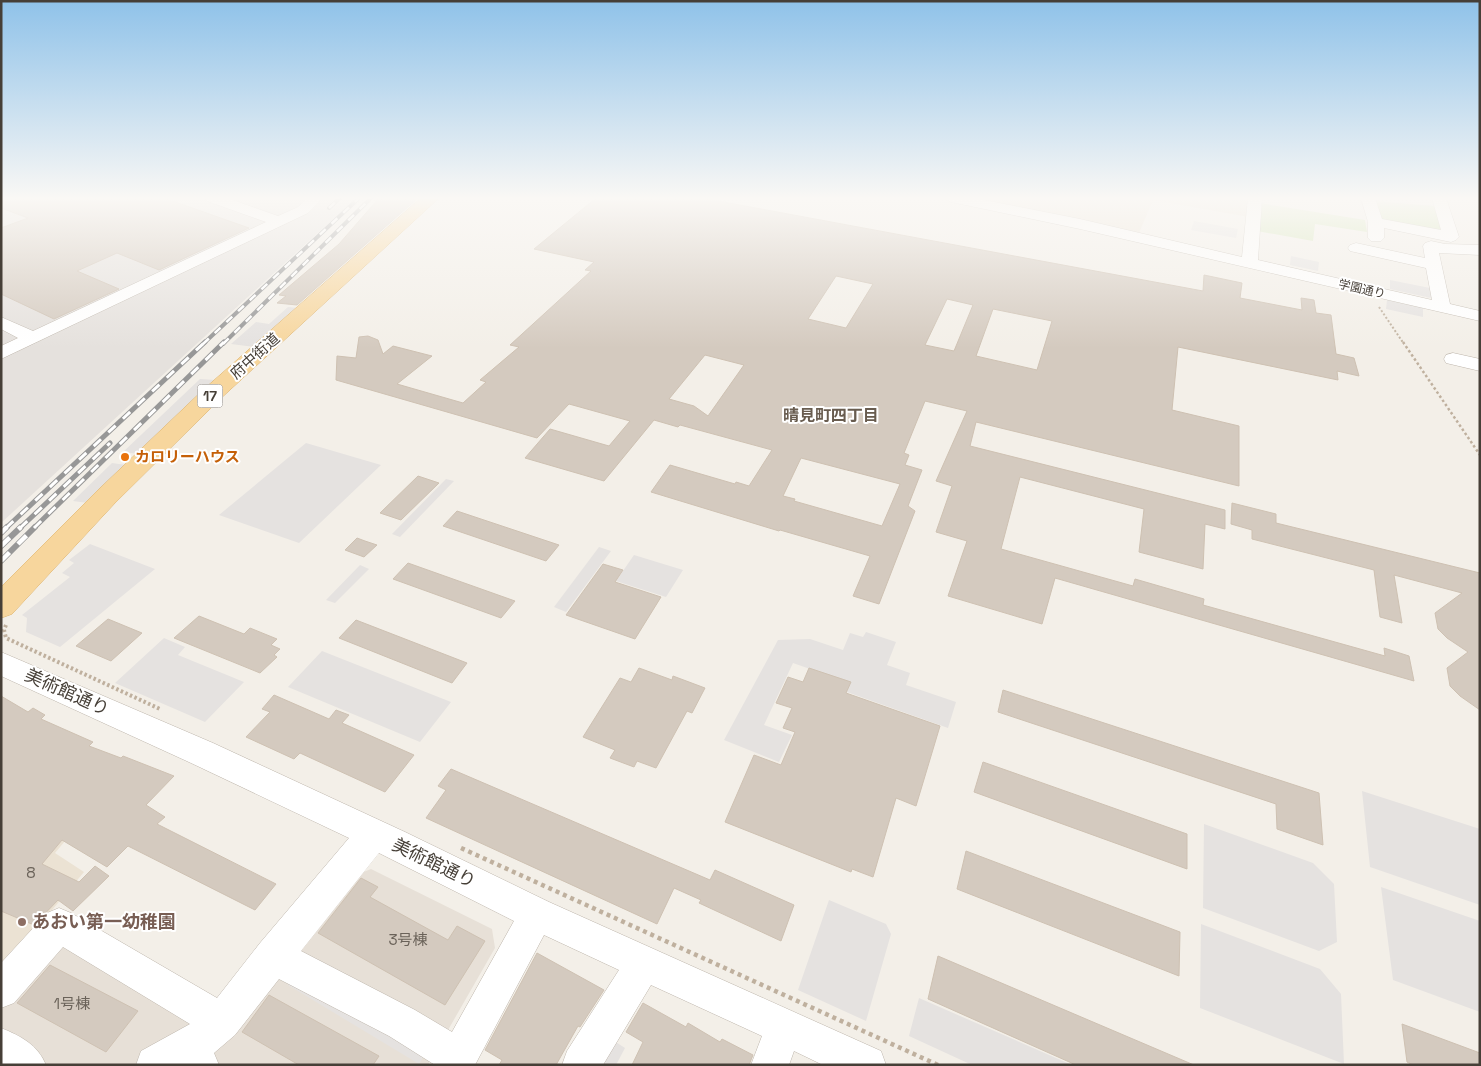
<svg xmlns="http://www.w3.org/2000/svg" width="1481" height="1066" viewBox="0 0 1481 1066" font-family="'Space Grotesk','Noto Sans JP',sans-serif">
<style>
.residential{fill:#e7e0d7}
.industrial{fill:#e5e1dd}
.education{fill:#ebe2d3}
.green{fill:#d2e4b4}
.parking{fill:#e5e2e0}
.building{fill:#d4cabf;stroke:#cec1b2;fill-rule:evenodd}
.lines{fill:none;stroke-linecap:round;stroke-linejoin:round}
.minor-casing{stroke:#beb6ac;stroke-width:1}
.major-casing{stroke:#dbb26e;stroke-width:1}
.path-far3{stroke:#bfb09e;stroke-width:2;stroke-dasharray:2 2;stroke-linecap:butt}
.path-far2{stroke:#bfb09e;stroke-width:2.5;stroke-dasharray:2.5 2.5;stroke-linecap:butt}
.path-far1{stroke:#bfb09e;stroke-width:4;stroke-dasharray:2.5 2.5;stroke-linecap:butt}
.path{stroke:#bfb09e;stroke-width:4.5;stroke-dasharray:4 4;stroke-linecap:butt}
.minor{fill:#fff;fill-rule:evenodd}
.major{fill:#f7d69d;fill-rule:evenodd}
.rail-far2-casing{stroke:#979797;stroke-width:4}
.rail-far1-casing{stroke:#979797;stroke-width:5}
.rail-casing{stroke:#979797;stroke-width:6}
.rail-far2{stroke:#fff;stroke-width:2.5;stroke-dasharray:8;stroke-linecap:butt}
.rail-far1{stroke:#fff;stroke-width:3;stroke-dasharray:10;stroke-linecap:butt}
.rail{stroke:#fff;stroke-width:4.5;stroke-dasharray:12;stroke-linecap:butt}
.food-dot{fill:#e8710a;stroke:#fff;stroke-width:2}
.education-dot{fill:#8d6e63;stroke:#fff;stroke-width:2}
.labels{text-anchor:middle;stroke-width:4;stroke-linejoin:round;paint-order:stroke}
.far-street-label{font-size:12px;fill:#463f37;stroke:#fff}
.shield{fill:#fff;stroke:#7e7973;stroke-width:1}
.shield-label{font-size:14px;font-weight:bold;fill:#463f37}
.street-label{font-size:15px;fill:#463f37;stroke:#fff}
.food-label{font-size:15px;font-weight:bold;fill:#c56008;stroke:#fff;text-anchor:start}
.near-number-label{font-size:15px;fill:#6a6259}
.neighbourhood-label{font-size:16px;font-weight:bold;fill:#685c4f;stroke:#fff}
.near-street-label{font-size:18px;fill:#463f37;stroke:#fff}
.near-education-label{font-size:18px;font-weight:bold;fill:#785e54;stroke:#fff;text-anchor:start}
</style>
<rect width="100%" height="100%" fill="#f3efe8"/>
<path class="residential" d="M371 869 492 929 495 948 428 1065H1V979L65 912 213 1003 354 876Z"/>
<path class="industrial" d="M1 198H356L1 523Z"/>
<path class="education" d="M973 198H1250L1249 217 1153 200 1139 233Z
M85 817 55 853 84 872 1 971V851Z"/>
<path class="green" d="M1373 201 1435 206 1442 229 1436 231 1379 219Z
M1259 203 1365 220 1367 232 1315 224 1313 241 1257 231Z"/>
<path class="parking" d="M1194 221 1238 229 1236 238 1191 230Z
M1291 256 1319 262 1318 271 1290 265Z
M1390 280 1430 288 1431 298 1390 289Z
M1387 300 1423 308V317L1386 309Z
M288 307 298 308 255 347 231 344 256 322 269 324Z
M200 379 215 380 139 454 123 452Z
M306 443 381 465 299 543 219 515Z
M112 463 126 465 88 503 73 501Z
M446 479 454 481 400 537 392 534Z
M90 544 155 569 60 647 26 632 27 618 22 615 70 577 62 573 74 563 69 560Z
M599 547 611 551 566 612 554 607Z
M634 555 683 570 666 597 616 581Z
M360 565 369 569 335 603 326 600Z
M866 632 896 642 887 665 910 673 906 685 956 702 948 728 847 692 850 683 793 663 764 725 792 735 779 762 724 740 778 640 810 639 843 650 850 633 863 637Z
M164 638 185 647 178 655 244 682 205 722 115 683Z
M322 651 451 702 420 742 288 687Z
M1362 791 1480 829V905L1370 867Z
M1204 824 1313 863 1334 884 1337 942 1319 951 1203 908Z
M1381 887 1480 921V1012L1393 980Z
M829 900 886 924 891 934 866 1021 798 990Z
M1201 924 1320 969 1341 994 1344 1064 1200 1008Z
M309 957 439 1032 419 1064 288 985Z
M919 998 1072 1065H972L909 1036Z
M608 1037 625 1048 616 1065H593Z"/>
<path class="building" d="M1 198H164L249 228 159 270 117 253 77 271 119 289 54 319 1 294V228L28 218 1 208Z
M379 198H418L297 305 277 303 286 296 279 295 339 244Z
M596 198H702L1203 291 1204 275 1242 283 1240 298 1302 310 1301 298 1314 300 1316 313 1331 315 1336 354 1354 358 1359 376 1337 371 1338 380 1178 347 1172 410 1239 426V486L976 422 970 446 1225 510V529L1205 524 1203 569 1139 552 1144 509 1020 477 1001 549 1133 586 1135 579 1204 599 1203 605 1385 656 1384 648 1409 656 1414 681 1055 578 1042 624 948 596 967 541 936 532 952 486 936 481 967 411 925 401 904 453 909 455 905 465 922 470 908 506 915 511 879 604 853 596 870 556 780 530 779 531 651 492 670 465 735 484 736 482 749 486 772 450 680 425 678 427 654 420 604 481 525 458 550 429 609 446 630 421 569 404 537 438 336 380 337 356 356 358 359 337 368 336 378 340 383 354 393 346 432 356 397 384 463 403 486 382 480 380 519 347 510 345 591 271 585 270 594 262 534 249ZM836 276 873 284 846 328 808 319ZM947 299 973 305 954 351 925 345ZM993 309 1052 321 1037 370 976 356ZM705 355 744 365 708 416 694 406 669 399ZM801 458 900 484 882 526 794 501 795 499 783 496Z
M418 476 439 483 401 520 380 513Z
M1232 503 1276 514V523L1480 573V710L1460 696 1450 686 1447 668 1468 652 1447 638 1438 629 1435 613 1462 593 1394 575 1402 623 1380 617 1374 570 1252 539V530L1231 524Z
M457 511 559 545 546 561 443 526Z
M357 538 365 541 377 545 364 557 345 550Z
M408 563 515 601 501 618 393 579Z
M603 564 623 570 615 582 661 597 635 639 566 615Z
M199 616 244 634 250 628 277 639 271 645 280 649 274 655 277 657 260 673 174 638Z
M108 619 142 633 111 661 76 646Z
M356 620 467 663 452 683 339 638Z
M639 668 672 680 673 676 705 688 692 713 687 711 656 768 637 761 634 767 610 758 615 750 583 737 620 678 631 682Z
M809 668 851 682 846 693 940 726 916 806 896 798 873 877 852 869 851 872 725 822 754 755 781 765 795 732 783 728 792 708 776 703 788 677 803 682Z
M1003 690 1319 793 1323 845 1277 829 1276 804 998 712Z
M274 695 329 719 336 710 349 715 342 723 414 755 385 792 300 753 294 759 246 737 270 712 262 709Z
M1 696 28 712 33 708 45 715 41 719 93 742 89 746 121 758 123 756 174 776 146 805 165 817 157 824 276 884 255 910 128 846 107 867 62 840 42 864 79 882 95 866 109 876 73 911 58 900 34 925 1 911Z
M983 762 1187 834V869L974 792Z
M451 769 710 880 715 870 794 905 781 941 699 903 701 900 674 888 657 924 426 818 446 790 438 786Z
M966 851 1180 932 1179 976 957 889Z
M361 878 378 887 370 897 448 940 457 926 485 941 445 1005 318 933Z
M537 953 604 990 580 1027 578 1026 556 1065H499L502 1060 485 1050Z
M938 956 1194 1065H1076L928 999Z
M50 965 138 1011 106 1052 17 1003Z
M269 995 379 1056 373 1065H299L242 1032Z
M643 1003 686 1027 688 1023 720 1042 722 1039 753 1055 749 1065H632L643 1042 626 1032Z
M1402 1024 1480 1053V1065H1413L1407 1062Z"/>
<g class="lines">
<g class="minor-casing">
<path id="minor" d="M205 198H227L278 216 298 207 307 198H323L308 213 1 359V346L18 338 1 329V317L33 331 266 222 207 201Z
M944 198H974L1080 219 1242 257 1248 198H1262L1258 260 1432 300 1426 268 1350 251 1348 248 1350 245 1356 243 1425 258 1423 246 1425 243 1431 241 1445 244 1480 245V255L1439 253 1450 304 1480 311V321L1080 229 951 202Z
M1361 198H1375L1382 219 1441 230 1432 198H1446L1459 237 1456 240 1451 242 1384 228V238L1381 241H1371L1368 238V222Z
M1453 353 1480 359V371L1446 363 1444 359 1446 355Z
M1 652 213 743 405 832 549 902 881 1051 886 1065H823L794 1051 789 1065H751L762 1036 651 985 603 1065H562L567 1051 619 970 544 935 475 1065H435L389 1036 279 979 235 1035 214 1053 219 1065H136L141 1051 190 1024 63 947 14 1003 1 1008V963L47 913 59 908 71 913 217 998 260 943 349 838 191 763 1 676ZM379 853 514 921 452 1032 415 1010 301 951Z
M1 1028C21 1036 38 1045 46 1065H1Z"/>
</g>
<g class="major-casing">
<path id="major" d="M421 198H439L219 400 115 503 12 614 1 618V587L97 491 203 390Z"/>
</g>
<path class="path-far3" d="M1379 307 1404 344"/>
<path class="path-far2" d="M1403 342 1480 455"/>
<path class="path-far1" d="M6 625 4 630 6 638 160 709"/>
<path class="path" d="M461 848 938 1065"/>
<use href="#minor" class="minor"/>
<use href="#major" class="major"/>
<g class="rail-far2-casing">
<path id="rail-far2" d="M329 208 340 198
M203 344 359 198
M223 344 371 198"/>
</g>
<g class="rail-far1-casing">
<path id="rail-far1" d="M6 528 205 342
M20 528 110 443
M34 528 224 342"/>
</g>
<g class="rail-casing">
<path id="rail" d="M1 533 7 527
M1 546 21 527
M1 561 35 527"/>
</g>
<use href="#rail-far2" class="rail-far2"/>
<use href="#rail-far1" class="rail-far1"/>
<use href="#rail" class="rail"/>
</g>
<linearGradient id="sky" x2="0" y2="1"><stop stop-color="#8fc2e9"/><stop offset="0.57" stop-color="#faf8f5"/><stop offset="1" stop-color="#faf8f5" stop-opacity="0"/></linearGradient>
<rect width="1481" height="348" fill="url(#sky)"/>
<circle class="food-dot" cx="125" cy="457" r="5"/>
<circle class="education-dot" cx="22" cy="922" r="5"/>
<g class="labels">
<g class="far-street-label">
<text transform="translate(1362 289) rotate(13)" y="4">学園通り</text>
</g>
<rect class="shield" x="197.5" y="384.5" width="25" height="23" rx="4"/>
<g class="shield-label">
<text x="210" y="401">17</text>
</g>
<g class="street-label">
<text transform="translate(255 356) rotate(-42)" y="5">府中街道</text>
</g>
<g class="food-label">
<text x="135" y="462">カロリーハウス</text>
</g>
<g class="near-number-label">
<text x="31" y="878">8</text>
<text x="408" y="945">3号棟</text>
<text x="72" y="1009">1号棟</text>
</g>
<g class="neighbourhood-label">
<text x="831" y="421">晴見町四丁目</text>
</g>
<g class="near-street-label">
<text transform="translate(67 692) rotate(24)" y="6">美術館通り</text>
<text transform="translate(434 863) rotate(26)" y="6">美術館通り</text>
</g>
<g class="near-education-label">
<text x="32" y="928">あおい第一幼稚園</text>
</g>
</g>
<rect width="1481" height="1066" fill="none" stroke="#463f37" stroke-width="5"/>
</svg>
